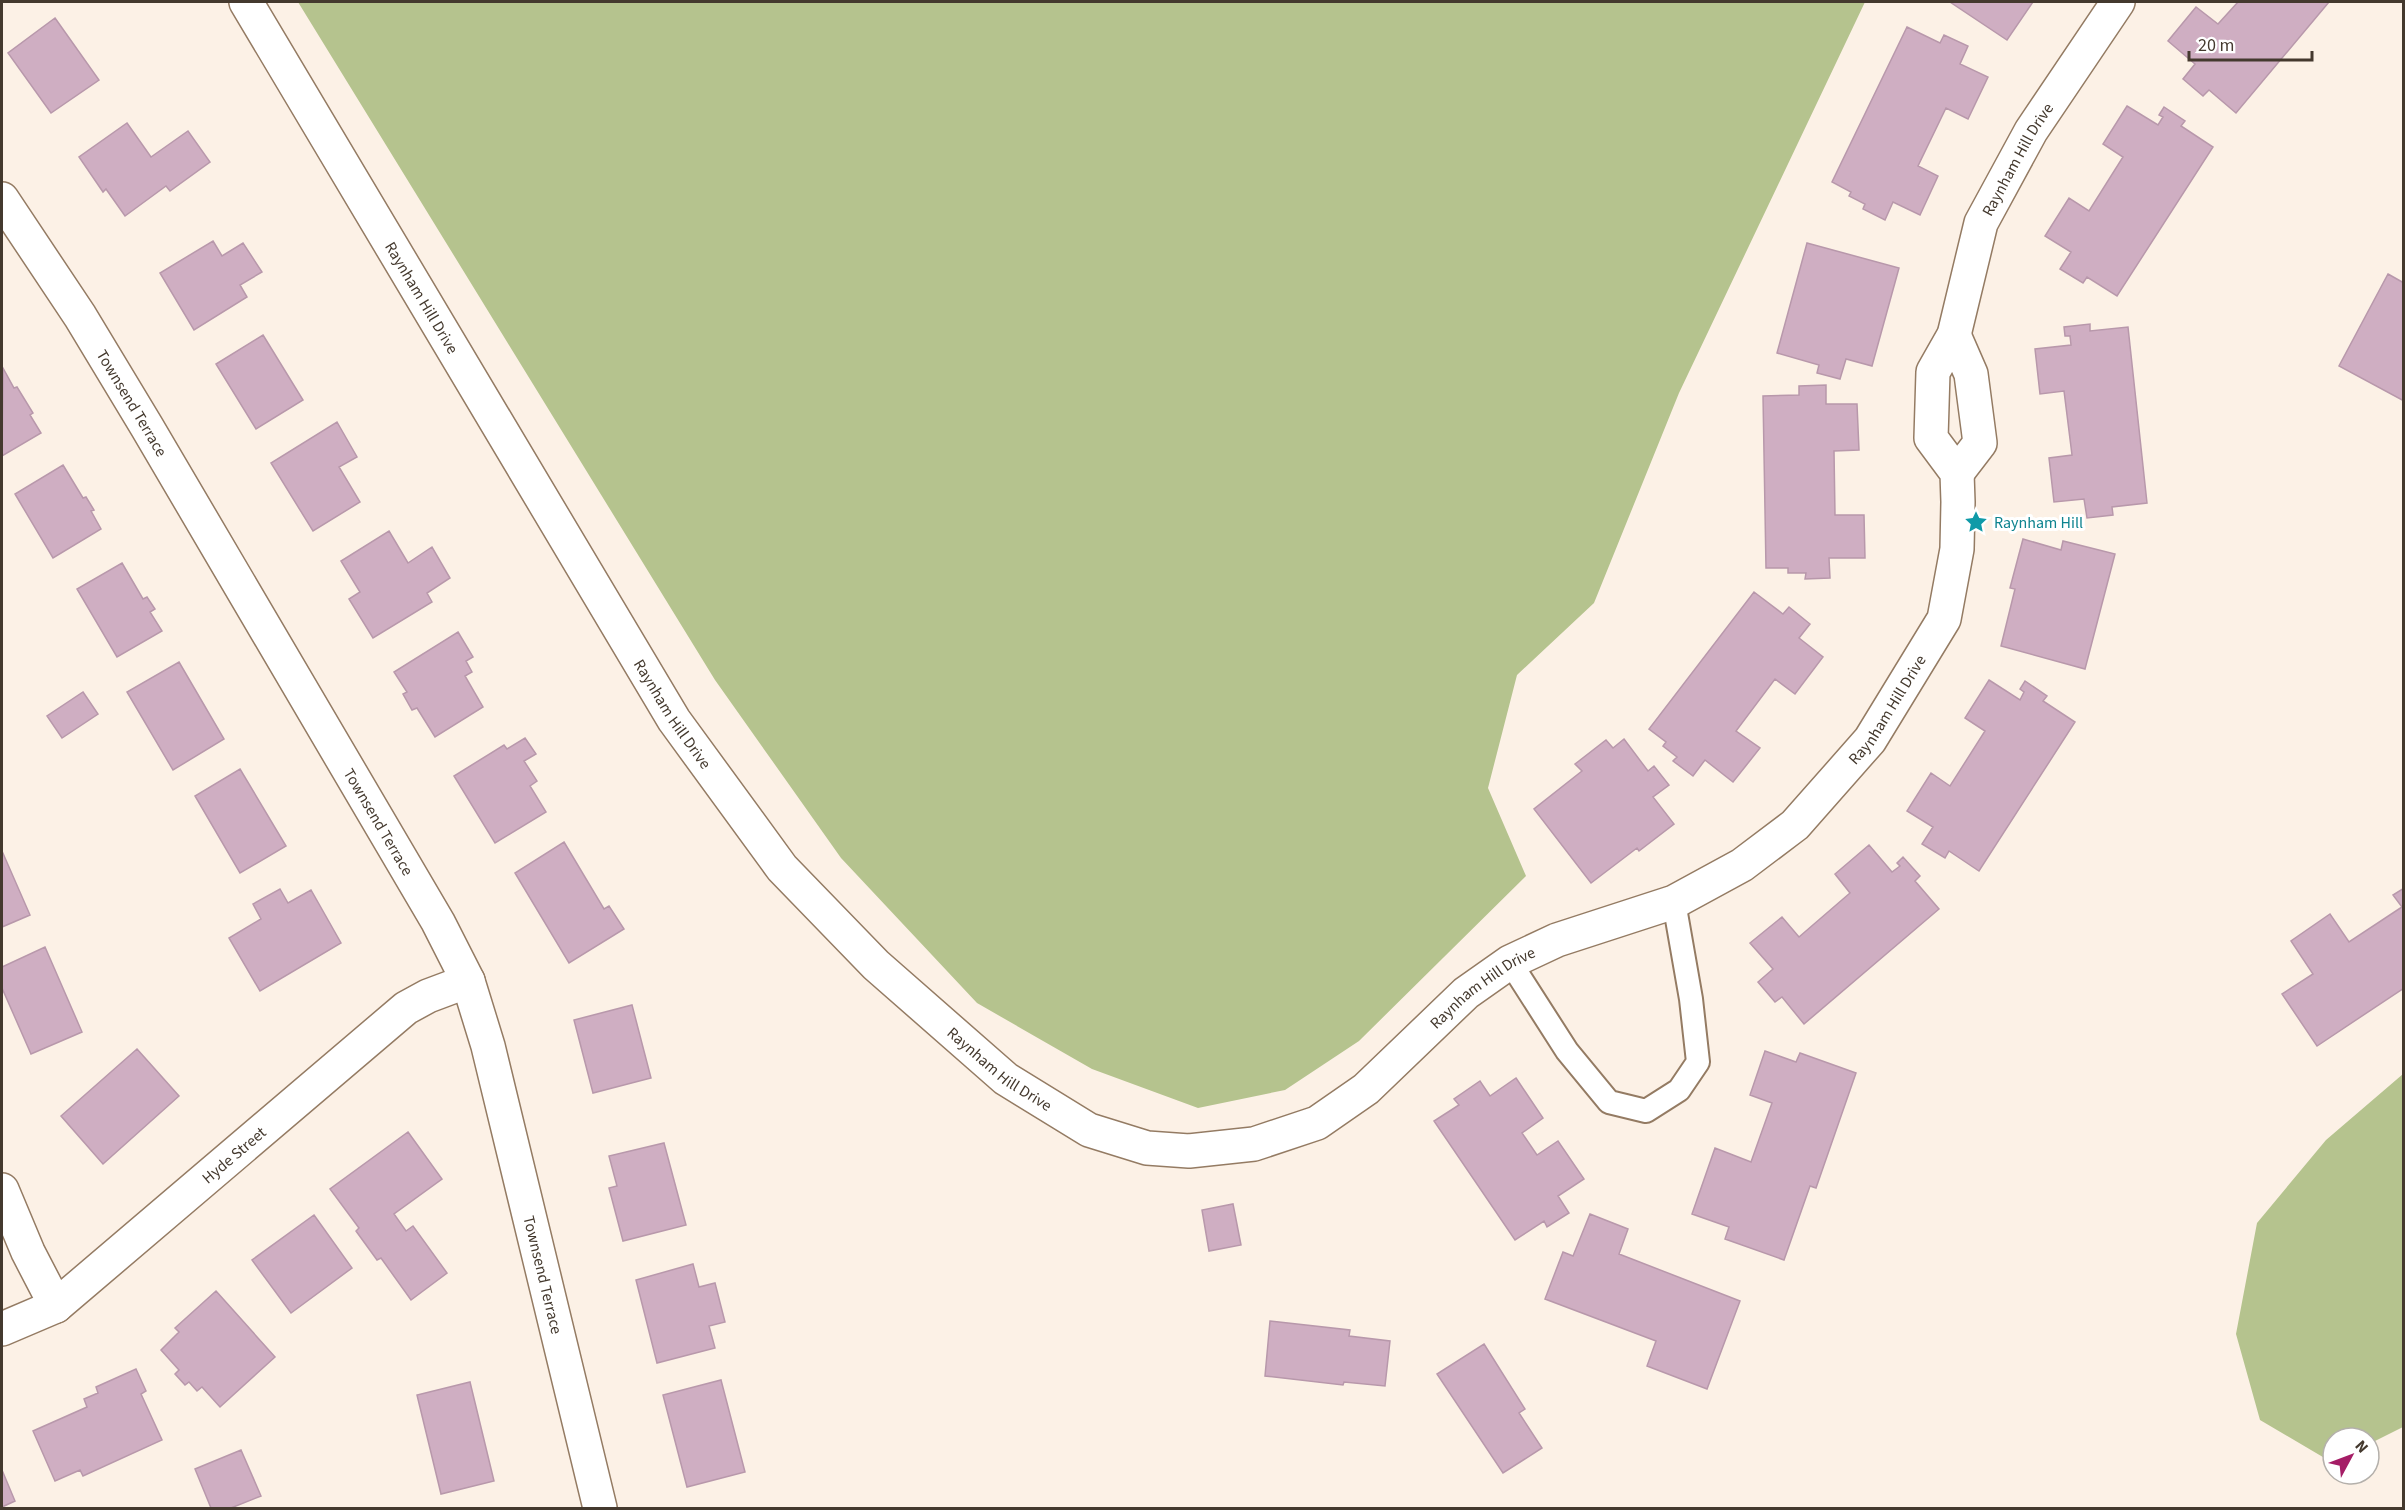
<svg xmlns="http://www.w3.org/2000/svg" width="2405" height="1510" viewBox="0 0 2405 1510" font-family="'Source Sans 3',sans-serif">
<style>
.forest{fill:#b5c38e}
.building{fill:#cfaec2;stroke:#b898ab;stroke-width:1.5}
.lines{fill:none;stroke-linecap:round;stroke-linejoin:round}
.lane-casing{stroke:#947b63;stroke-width:26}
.street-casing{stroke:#947b63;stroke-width:36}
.lane{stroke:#fff;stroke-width:22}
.street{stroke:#fff;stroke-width:33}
.labels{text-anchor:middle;stroke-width:6;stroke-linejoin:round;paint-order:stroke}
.street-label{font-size:16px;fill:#44392e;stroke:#fff}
.culture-label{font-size:16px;fill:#0d838f;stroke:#fff;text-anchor:start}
</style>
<rect width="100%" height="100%" fill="#fcf1e6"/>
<path class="forest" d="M298 2H1865L1679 393 1594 603 1517 675 1488 788 1526 876 1359 1041 1285 1090 1198 1108 1092 1069 977 1003 841 858 715 680Z
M2403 1074V1427L2369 1444V1438H2333V1463L2260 1420 2236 1334 2257 1223 2326 1140Z"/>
<path class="building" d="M1950 2H2033L2007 40Z
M2238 2H2329L2236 113 2209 90 2203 96 2183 79 2195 64 2168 41 2196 7 2218 24Z
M55 18 99 80 51 113 8 53Z
M1907 27 1940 43 1944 35 1968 46 1960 64 1988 77 1968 119 1946 108 1918 166 1938 176 1920 215 1893 202 1885 220 1863 209 1865 204 1849 196 1851 192 1832 182Z
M2127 106 2158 125 2163 117 2159 115 2164 107 2185 121 2181 126 2213 147 2117 296 2087 277 2083 283 2060 269 2071 252 2045 236 2069 198 2089 211 2123 157 2103 144Z
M127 123 151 157 188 131 210 162 170 191 166 186 125 216 106 189 103 192 79 157Z
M213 241 222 256 243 243 262 272 240 285 247 297 194 330 160 273Z
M1807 243 1899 268 1872 366 1846 359 1840 379 1817 373 1819 365 1777 353Z
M2388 274 2404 283V401L2339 366Z
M2090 324V331L2128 327 2147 503 2112 507 2113 515 2087 518 2084 499 2054 502 2049 458 2072 455 2064 391 2040 394 2035 349 2071 345 2070 336H2065L2064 327Z
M263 335 303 400 256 429 216 364Z
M3 368 14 388 17 387 33 413 30 415 41 433 2 456Z
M1826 385V404H1857L1859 450 1834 451 1835 515H1864L1865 558H1829L1830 578 1805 579 1806 573H1788V568H1766L1763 396 1799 395V386Z
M337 422 357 457 339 467 360 502 313 531 271 463Z
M63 465 83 498 86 497 94 510 91 511 101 529 53 558 15 494Z
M389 531 408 563 432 547 450 578 427 593 432 602 373 638 349 599 360 592 341 561Z
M2023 539 2061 550 2063 541 2115 554 2085 669 2001 646 2015 589 2010 588Z
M122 563 143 599 147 597 155 609 150 612 162 631 117 657 77 589Z
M1754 592 1783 614 1789 607 1810 624 1799 638 1823 657 1795 694 1775 679 1736 731 1760 748 1733 782 1705 760 1693 776 1673 761 1677 757 1663 746 1666 742 1649 729Z
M458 632 473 657 466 661 472 672 465 676 483 707 435 737 417 708 412 710 403 694 407 692 394 672Z
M179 662 224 739 173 770 127 692Z
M1989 680 2020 700 2024 692 2020 689 2025 681 2047 696 2043 701 2075 722 1979 871 1949 851 1945 858 1922 844 1933 827 1907 811 1931 773 1950 786 1985 731 1965 718Z
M83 692 98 714 62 738 47 716Z
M525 738 536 754 524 761 537 781 530 786 546 812 495 843 454 776 504 745 507 749Z
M1624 739 1648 771 1654 766 1669 785 1653 797 1674 824 1639 851 1637 848 1591 883 1534 809 1582 771 1575 764 1606 740 1613 748Z
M240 769 286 846 240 873 195 796Z
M564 842 604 909 609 906 624 929 569 963 515 873Z
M1869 845 1892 872 1900 866 1897 863 1903 857 1920 876 1915 881 1939 909 1804 1024 1782 997 1775 1002 1758 982 1773 969 1750 943 1782 917 1799 937 1850 893 1835 874Z
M2 851 30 915 2 927Z
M2404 888V988L2317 1046 2282 994 2313 974 2291 941 2330 914 2349 942 2402 907 2393 895Z
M280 889 288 903 311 890 341 943 260 991 229 938 261 919 253 904Z
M45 947 82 1032 31 1054 2 988V967Z
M632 1005 651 1078 593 1093 574 1020Z
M137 1049 179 1096 103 1164 61 1116Z
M1765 1051 1796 1062 1800 1053 1856 1073 1816 1188 1810 1186 1784 1260 1725 1239 1729 1227 1692 1214 1715 1148 1751 1162 1772 1103 1750 1095Z
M1516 1078 1543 1118 1522 1133 1537 1155 1558 1141 1584 1179 1558 1196 1569 1213 1547 1227 1544 1221 1515 1240 1434 1121 1459 1105 1454 1099 1480 1081 1490 1096Z
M408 1132 442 1179 394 1214 406 1231 413 1226 447 1273 411 1300 381 1258 377 1260 356 1231 359 1228 330 1189Z
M664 1143 686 1225 623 1241 609 1188 617 1186 609 1156Z
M1233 1204 1241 1245 1209 1251 1202 1210Z
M1590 1214 1628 1229 1619 1254 1740 1301 1707 1389 1647 1366 1656 1341 1545 1299 1563 1252 1573 1256Z
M314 1215 352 1268 291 1313 252 1260Z
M693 1264 699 1287 715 1283 725 1322 709 1326 715 1348 657 1363 636 1280Z
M216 1291 275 1357 220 1407 202 1387 197 1391 189 1382 185 1385 175 1374 179 1370 161 1350 179 1332 175 1328Z
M1270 1321 1350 1330 1349 1336 1390 1341 1385 1386 1344 1382 1343 1385 1265 1376Z
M1484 1344 1525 1409 1519 1413 1542 1448 1503 1473 1437 1374Z
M136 1369 146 1391 141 1394 162 1440 83 1476 80 1470 55 1481 33 1431 87 1407 84 1399 98 1393 96 1387Z
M721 1380 745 1472 687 1487 663 1395Z
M470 1382 494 1481 441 1494 417 1395Z
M241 1450 261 1496 231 1508H211L195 1469Z
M2 1470 15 1501 2 1507Z"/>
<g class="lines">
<g class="lane-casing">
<path id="lane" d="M1510 962 1567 1051 1609 1102 1646 1111 1679 1090 1698 1062 1691 999 1674 902"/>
</g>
<g class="street-casing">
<g id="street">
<path id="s1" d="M246 2 674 720 782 868 876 965 1006 1079 1089 1130 1147 1148 1189 1151 1254 1144 1317 1123 1366 1089 1466 993 1510 962 1557 940 1674 902 1742 865 1795 825 1870 740 1944 619 1957 549 1958 502 1957 473 1931 438 1933 372 1954 335 1981 223 2031 131 2118 2"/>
<path id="s2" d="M2 199 80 316 147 427 438 922 468 981 488 1046 600 1508"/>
<path d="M1954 335 1971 374 1980 443 1957 473"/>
<path d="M2 1190 28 1252 56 1306"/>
<path id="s3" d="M2 1329 56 1306 406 1008 428 996 468 981"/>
</g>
</g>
<use href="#lane" class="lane"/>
<use href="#street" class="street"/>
</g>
<defs>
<g id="sight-bare" transform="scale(1.8)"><path d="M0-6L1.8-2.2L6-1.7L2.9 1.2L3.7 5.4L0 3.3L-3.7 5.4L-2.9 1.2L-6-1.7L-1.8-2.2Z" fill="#0f9aa8" stroke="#fff" stroke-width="2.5" paint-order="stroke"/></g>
</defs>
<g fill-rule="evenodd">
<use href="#sight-bare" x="1976" y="522"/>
</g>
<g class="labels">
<g class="street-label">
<text dy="6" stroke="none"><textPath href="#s1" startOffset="2973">Raynham Hill Drive</textPath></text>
<text dy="6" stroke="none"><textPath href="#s1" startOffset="344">Raynham Hill Drive</textPath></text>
<text dy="6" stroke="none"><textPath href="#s2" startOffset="242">Townsend Terrace</textPath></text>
<text dy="6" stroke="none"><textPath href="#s1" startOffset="2378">Raynham Hill Drive</textPath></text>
<text dy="6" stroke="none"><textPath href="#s1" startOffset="830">Raynham Hill Drive</textPath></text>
<text dy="6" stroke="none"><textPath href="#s2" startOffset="728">Townsend Terrace</textPath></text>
<text dy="6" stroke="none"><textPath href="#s1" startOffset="1874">Raynham Hill Drive</textPath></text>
<text dy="6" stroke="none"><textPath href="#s1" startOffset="1316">Raynham Hill Drive</textPath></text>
<text dy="6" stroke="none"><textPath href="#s3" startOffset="292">Hyde Street</textPath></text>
<text dy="6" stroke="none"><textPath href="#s2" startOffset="1214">Townsend Terrace</textPath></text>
</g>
<g class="culture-label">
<text x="1994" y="528">Raynham Hill</text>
</g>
</g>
<rect width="2405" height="1510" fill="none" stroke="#44392e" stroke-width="6"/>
<g transform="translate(2351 1456) rotate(49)"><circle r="28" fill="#ffffff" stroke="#b4b0ab" stroke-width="1.5"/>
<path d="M0-4.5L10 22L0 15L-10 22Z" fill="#a51d66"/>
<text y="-9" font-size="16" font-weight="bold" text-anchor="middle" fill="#44392e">N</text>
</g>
<path d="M2189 51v9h123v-9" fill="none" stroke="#44392e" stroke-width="3"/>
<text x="2198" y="51" font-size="18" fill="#44392e" stroke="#ffffff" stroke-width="4.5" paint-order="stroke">20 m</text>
</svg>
